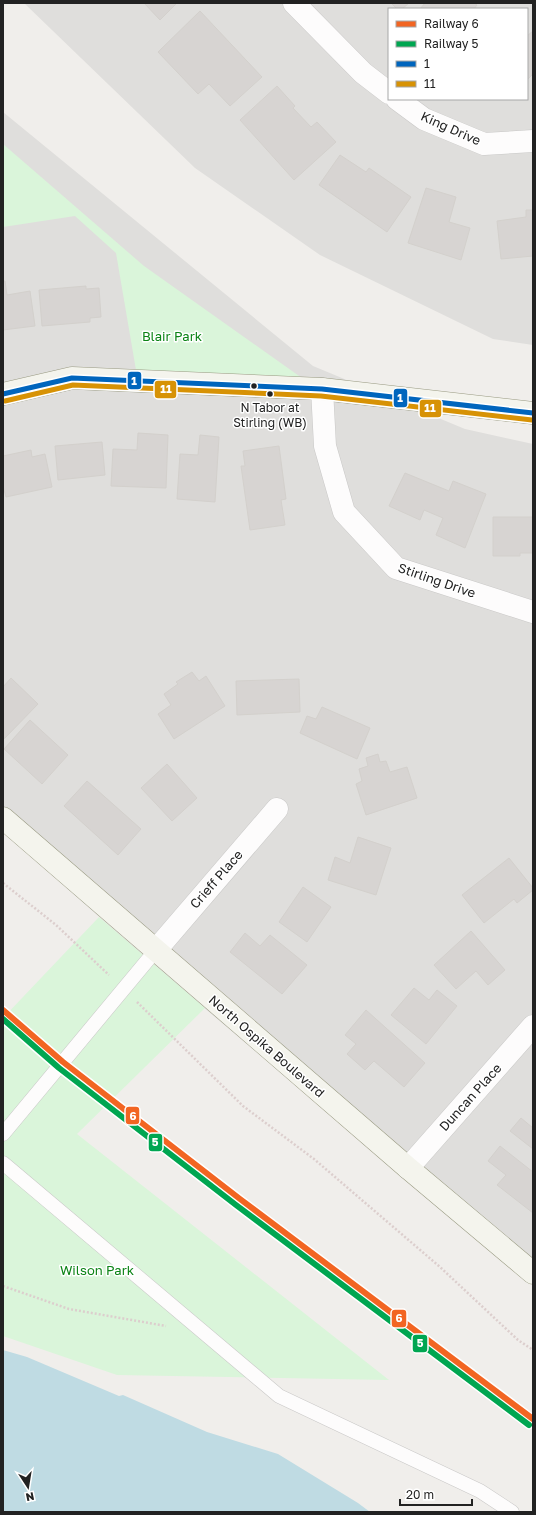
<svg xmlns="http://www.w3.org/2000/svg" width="536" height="1515" viewBox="0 0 536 1515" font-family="'Golos Text',sans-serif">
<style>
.residential{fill:#dfdedc;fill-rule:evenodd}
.park{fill:#daf5da}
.water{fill:#bfdbe3}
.building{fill:#d7d4d2;stroke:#d3d0cc}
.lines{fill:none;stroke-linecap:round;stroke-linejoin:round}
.lane-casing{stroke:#c9c8c7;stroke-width:15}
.street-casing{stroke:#c9c8c7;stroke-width:23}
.secondary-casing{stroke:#999a82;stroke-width:23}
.path{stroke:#dccecd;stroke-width:2.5;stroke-dasharray:2 2;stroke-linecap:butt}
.lane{stroke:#fdfcfc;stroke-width:14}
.street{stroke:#fdfcfc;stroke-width:22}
.secondary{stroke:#f4f4ed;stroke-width:22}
.bus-1-casing{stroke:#fff;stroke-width:8}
.bus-2-casing{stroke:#fff;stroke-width:8}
.bus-1{stroke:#0065bd;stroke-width:5}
.bus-2{stroke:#d79205;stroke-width:5}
.rail-1-casing{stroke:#fff;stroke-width:9}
.rail-2-casing{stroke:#fff;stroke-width:9}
.rail-1{stroke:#f26522;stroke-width:6}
.rail-2{stroke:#00a651;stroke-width:6}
.bus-dot{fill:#222;stroke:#fff;stroke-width:1.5}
.labels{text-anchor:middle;stroke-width:3;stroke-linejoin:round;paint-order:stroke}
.bus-label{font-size:12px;fill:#222;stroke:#fff}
.street-label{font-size:13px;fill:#222;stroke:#fff}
.park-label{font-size:13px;fill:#0c8416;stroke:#fff}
.line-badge{stroke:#fff;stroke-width:1.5}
.badge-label{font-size:11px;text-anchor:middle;font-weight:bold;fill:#fff}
</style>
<rect width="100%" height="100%" fill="#f0eeeb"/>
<path class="residential" d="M24 3H533V345L493 339 320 255 195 168ZM389 9H527V99H389Z
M3 112 313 366 465 429 533 444V1276L414 1185 151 963 3 831Z"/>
<path class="park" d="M3 144 144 266 309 383 137 376 116 253 75 216 3 227Z
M99 917 205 1008 77 1134 389 1380 117 1375 3 1336V1018Z"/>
<path class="water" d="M3 1350 27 1357 119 1396 123 1395 207 1432 278 1454 358 1503 370 1512H3Z"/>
<path class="building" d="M144 3H177L160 20Z
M391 3H409L402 9H397Z
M425 3H474L477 5 474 9H420Z
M200 11 262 77 230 106 209 84 198 94 158 52Z
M533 31V76L532 75 527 80V36Z
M277 86 295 106 293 108 311 127 317 122 336 142 294 180 240 120Z
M340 155 366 172 369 168 411 197 387 232 319 185Z
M426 188 456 197 449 222 470 228 461 260 408 243Z
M526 210H533V256L501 259 497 221 526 217Z
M3 281H5L7 295 30 291 35 326 3 330Z
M86 286V289L99 288 101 317 90 318V322L42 326 39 290Z
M138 433 168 435 166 488 111 486 113 449 137 450Z
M200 435 219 437 215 502 177 499 180 454 198 455Z
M102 442 105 475 58 480 55 446Z
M279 446 286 499 281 500 285 525 250 530 241 466H245L243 451Z
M31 450 32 457 45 454 52 487 6 497 3 486V456Z
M405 473 449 491 453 481 486 494 465 548 436 535 443 518 424 510 420 520 389 506Z
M493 517H533V553H520V556H493Z
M192 672 199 681 206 676 225 706 174 739 158 714 171 705 164 694 178 684 176 682Z
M11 678 38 704 4 739 3 687Z
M299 679 300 712 237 715 236 681Z
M322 707 370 728 357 759 300 733 307 716 316 719Z
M30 720 68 755 42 784 4 749Z
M378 754 380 762 386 761 390 772 407 767 417 798 366 815 356 784 362 781 359 769 368 766 366 758Z
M167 764 197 798 172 821 141 788Z
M87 781 141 829 118 855 64 806Z
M358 837 391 848 376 895 328 880 335 857 350 863Z
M509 858 533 888V890L517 903 514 899 484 923 462 895Z
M303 887 331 907 307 942 279 922Z
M471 931 505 970 488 985 476 971 456 989 434 965Z
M245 933 260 946 270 935 307 965 282 994 230 952Z
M414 988 429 1000 437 990 457 1006 426 1044 391 1015Z
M366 1010 425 1063 404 1087 374 1061 365 1070 347 1054 356 1044 345 1035Z
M521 1118 533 1128V1149L510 1131Z
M500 1146 533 1172V1213L497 1185 506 1175 488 1161Z"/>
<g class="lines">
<g class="lane-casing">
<path id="lane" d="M3 1134 156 950
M3 1163 279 1396 480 1491 512 1512"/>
</g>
<g class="street-casing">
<path id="street" d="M294 3 363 73 389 93
M397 99 424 119 484 144 533 141
M322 389 325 446 344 512 396 568 533 612
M156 950 277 809
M408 1168 533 1026"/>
</g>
<g class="secondary-casing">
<path id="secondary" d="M3 394 72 378 322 389 533 413
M3 818 408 1168 533 1273"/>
</g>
<path class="path" d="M3 883 56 925 109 975
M137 1002 243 1106 314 1159 440 1267 518 1340 533 1350
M3 1286 69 1309 166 1326"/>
<use href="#lane" class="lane"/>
<use href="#street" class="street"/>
<use href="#secondary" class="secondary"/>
<g class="bus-1-casing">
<path id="bus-1" d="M3 394 72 378 322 389 533 413"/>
</g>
<g class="bus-2-casing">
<path id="bus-2" d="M5 401 73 385 321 396 532 420"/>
</g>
<use href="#bus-1" class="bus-1"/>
<use href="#bus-2" class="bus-2"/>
<g class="rail-1-casing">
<path id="rail-1" d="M3 1010 63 1062 240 1199 533 1419"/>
</g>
<g class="rail-2-casing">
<path id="rail-2" d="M3 1019 59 1068 236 1205 529 1425"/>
</g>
<use href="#rail-1" class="rail-1"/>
<use href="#rail-2" class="rail-2"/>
</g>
<g class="bus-dot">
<circle cx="254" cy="386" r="3.5"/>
<circle cx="270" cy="394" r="3.5"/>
</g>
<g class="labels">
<g class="bus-label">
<text x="270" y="412">N Tabor at<tspan x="270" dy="15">Stirling (WB)</tspan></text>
</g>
<g class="street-label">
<text transform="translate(451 128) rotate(24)" y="5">King Drive</text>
<text transform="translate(437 580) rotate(19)" y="5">Stirling Drive</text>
<text transform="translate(216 879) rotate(-49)" y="5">Crieff Place</text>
<text transform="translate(267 1046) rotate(41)" y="5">North Ospika Boulevard</text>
<text transform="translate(470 1097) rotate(-48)" y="5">Duncan Place</text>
</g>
<g class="park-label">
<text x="172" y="341">Blair Park</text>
<text x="97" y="1275">Wilson Park</text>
</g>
</g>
<g class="line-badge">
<rect x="127" y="371" width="15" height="19" rx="4" fill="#0065bd"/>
<rect x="154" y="380" width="23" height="19" rx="4" fill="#d79205"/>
<rect x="393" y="388" width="15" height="20" rx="4" fill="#0065bd"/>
<rect x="419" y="399" width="23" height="19" rx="4" fill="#d79205"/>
<rect x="125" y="1106" width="15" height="19" rx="4" fill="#f26522"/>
<rect x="148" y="1133" width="15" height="19" rx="4" fill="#00a651"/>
<rect x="391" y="1309" width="16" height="19" rx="4" fill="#f26522"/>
<rect x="412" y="1334" width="16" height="19" rx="4" fill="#00a651"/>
</g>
<g class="badge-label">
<text x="134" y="385">1</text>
<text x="166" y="393">11</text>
<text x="400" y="402">1</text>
<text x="430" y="412">11</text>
<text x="133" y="1120">6</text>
<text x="155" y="1146">5</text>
<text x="399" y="1322">6</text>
<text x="420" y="1347">5</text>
</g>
<rect width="536" height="1515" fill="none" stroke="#222222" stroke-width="8"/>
<rect x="388" y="8" width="140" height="92" fill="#ffffff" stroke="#a7a7a7"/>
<rect x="396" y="21" width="20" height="6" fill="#f26522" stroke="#a7a7a7"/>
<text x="424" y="28" font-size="12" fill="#222222">Railway 6</text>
<rect x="396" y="41" width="20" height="6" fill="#00a651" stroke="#a7a7a7"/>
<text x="424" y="48" font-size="12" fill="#222222">Railway 5</text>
<rect x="396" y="61" width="20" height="6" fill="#0065bd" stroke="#a7a7a7"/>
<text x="424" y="68" font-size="12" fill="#222222">1</text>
<rect x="396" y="81" width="20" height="6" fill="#d79205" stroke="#a7a7a7"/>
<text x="424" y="88" font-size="12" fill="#222222">11</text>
<g transform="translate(28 1487) rotate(168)" stroke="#ffffff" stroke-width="3" paint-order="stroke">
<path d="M0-3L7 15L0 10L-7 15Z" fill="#222222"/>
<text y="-6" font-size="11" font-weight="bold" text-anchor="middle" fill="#222222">N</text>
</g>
<path d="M400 1499v6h72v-6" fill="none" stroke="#222222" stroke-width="2"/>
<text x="406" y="1499" font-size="12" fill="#222222" stroke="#ffffff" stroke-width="3" paint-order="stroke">20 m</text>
</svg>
